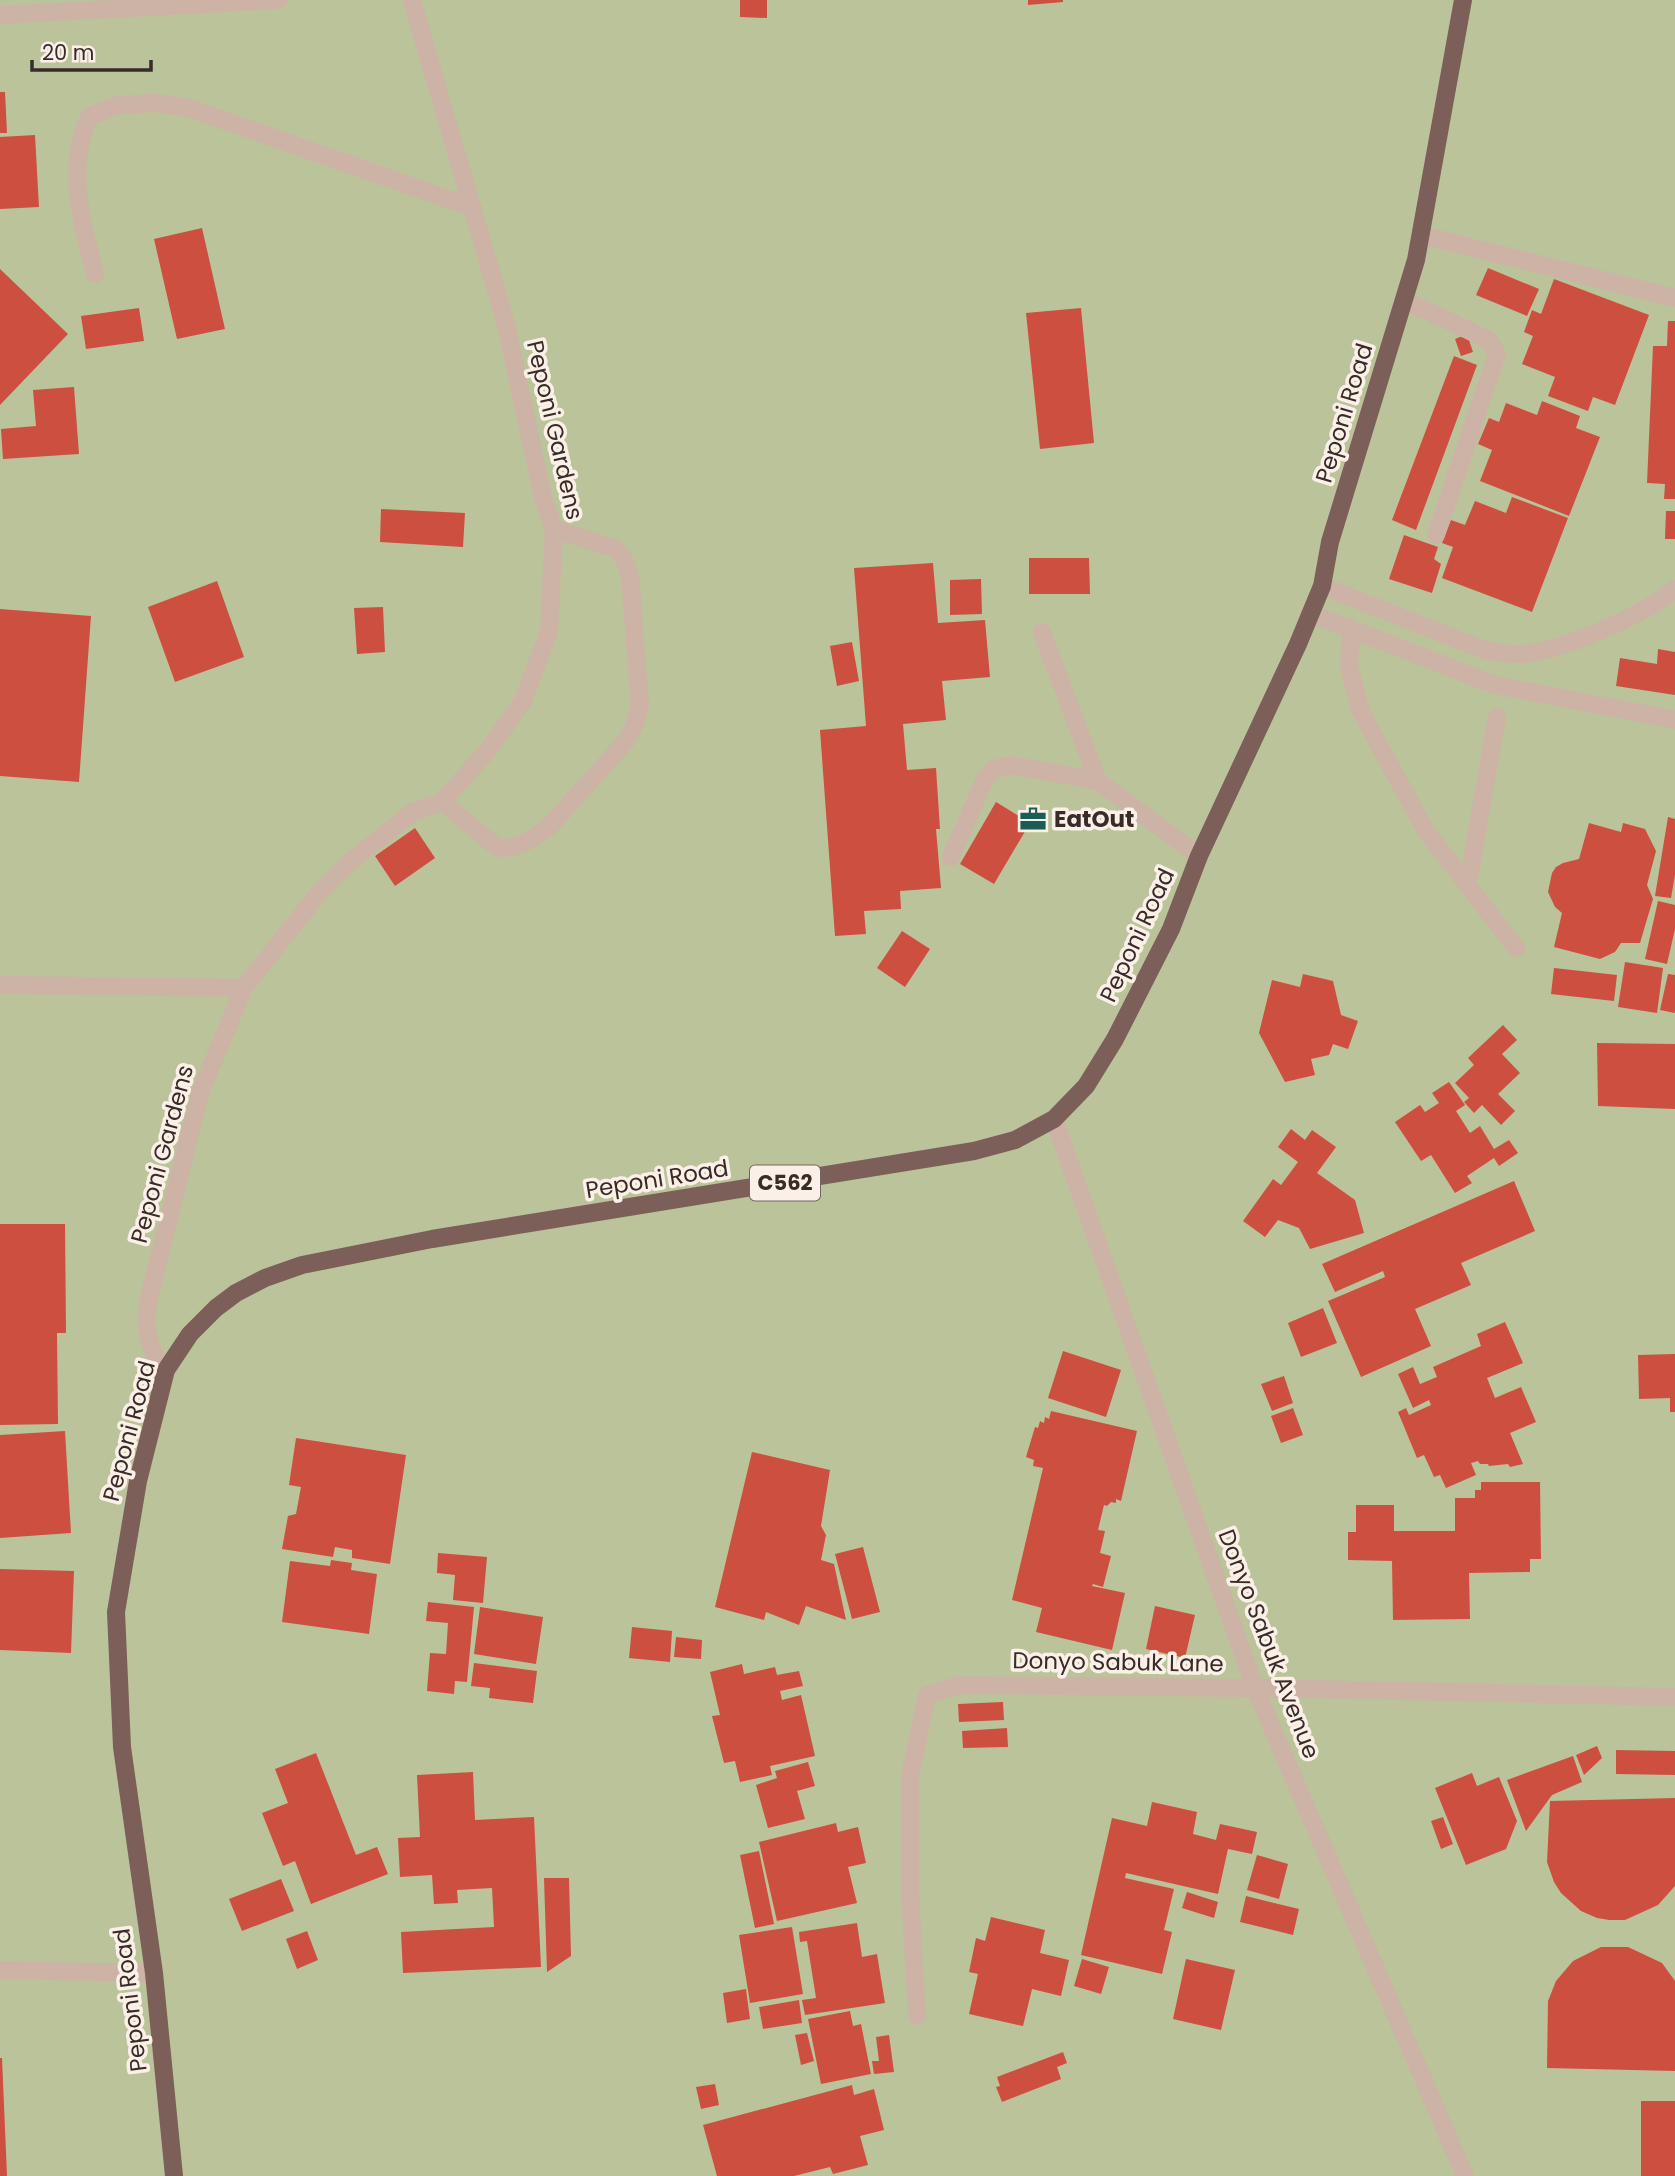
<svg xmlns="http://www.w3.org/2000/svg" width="1675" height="2176" viewBox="0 0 1675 2176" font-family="Poppins,sans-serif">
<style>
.green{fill:#bbc39a}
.building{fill:#cd4f40}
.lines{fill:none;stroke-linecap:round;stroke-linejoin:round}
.lane{stroke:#ccb3a6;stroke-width:18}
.street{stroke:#ccb3a6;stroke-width:18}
.primary{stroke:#7b5f58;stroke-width:18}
.labels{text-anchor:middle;stroke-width:7;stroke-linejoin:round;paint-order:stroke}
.shield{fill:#fbf0e8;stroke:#726662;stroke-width:2}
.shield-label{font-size:21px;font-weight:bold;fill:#382b28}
.street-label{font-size:23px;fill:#382b28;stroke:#fbf0e8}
.poi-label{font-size:23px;font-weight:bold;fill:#382b28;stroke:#fbf0e8;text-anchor:start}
</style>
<rect width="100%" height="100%" fill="#f3e5db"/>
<path class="green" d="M0 0H1675V2176H0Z"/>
<path class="building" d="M740 0H767V18L740 17Z
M1028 0H1063V2L1028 5Z
M0 92H5L7 133H0Z
M35 135 39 207 0 209V137Z
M202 228 225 329 177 339 154 239Z
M1488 268 1539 289 1527 316 1476 295Z
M0 269 68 334 0 405Z
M1554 279 1649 315 1615 405 1593 397 1588 411 1548 396 1555 377 1522 364 1533 336 1524 332 1532 310 1541 314Z
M139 308 144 341 86 349 81 316Z
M1081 308 1094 443 1040 449 1026 313Z
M1668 321H1675V499H1664L1665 484 1647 483 1653 346H1667Z
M1467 334 1473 352 1461 356 1455 339Z
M1454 356 1477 365 1416 530 1392 520Z
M74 387 79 454 3 459 1 429 36 426 33 390Z
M1542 401 1580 416 1576 428 1600 437 1569 516 1480 481 1492 450 1478 444 1489 418 1499 422 1506 403 1537 415Z
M1512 497 1568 518 1532 612 1442 578 1453 547 1442 543 1451 520 1465 525 1475 501 1506 513Z
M381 509 465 513 463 547 380 542Z
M1666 511H1675V539H1665Z
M1404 535 1438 547 1434 559 1441 564 1432 593 1389 579Z
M1029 558H1089L1090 594H1029Z
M933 563 938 623 985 620 990 677 942 681 946 720 903 724 907 770 936 768 940 829H936L941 888 900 891 901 909 864 911 866 934 835 936 820 730 866 726 854 568Z
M981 579 982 614 950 615V580Z
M217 581 244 657 175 682 148 607Z
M383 607 385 652 357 654 354 608Z
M0 609 91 616 79 782 0 776Z
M852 642 859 681 837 686 830 646Z
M1658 649 1675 652V695L1616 686 1620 658 1657 664Z
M996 802 1030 823 994 884 960 864Z
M1668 817 1675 819V875L1671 898 1655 896Z
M1589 823 1621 832 1623 823 1645 829 1656 851 1647 885 1653 899 1640 943H1621L1615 952 1600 959 1554 947 1562 913 1555 907 1548 892 1552 873 1556 867 1563 863 1579 859Z
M415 828 435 858 395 886 375 856Z
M1658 901 1675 905V929L1667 964 1645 959Z
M902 931 930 949 905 987 877 968Z
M1625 962 1663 968 1657 1013 1618 1007Z
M1554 968 1617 975 1614 1001 1551 994Z
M1303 974 1333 981 1341 1015 1358 1021 1348 1049 1333 1044 1329 1055 1311 1059 1315 1075 1285 1082 1259 1033 1272 980 1300 987Z
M1668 974 1675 975V1013L1660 1010Z
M1503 1025 1517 1040 1502 1054 1520 1073 1498 1094 1515 1111 1501 1125 1482 1105 1474 1113 1464 1102 1469 1098 1455 1083 1474 1065 1468 1058Z
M1597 1043 1675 1044V1109L1598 1106Z
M1449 1082 1465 1105 1456 1111 1470 1133 1480 1126 1494 1149 1509 1140 1518 1153 1499 1166 1494 1158 1467 1176 1472 1183 1455 1193 1431 1155 1421 1161 1395 1122 1420 1105 1425 1112 1439 1103 1432 1093Z
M1291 1129 1305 1140 1312 1130 1336 1147 1317 1173 1355 1200 1364 1233 1310 1249 1299 1228 1278 1220 1265 1237 1243 1221 1273 1179 1281 1185 1298 1162 1278 1147Z
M1514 1181 1535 1231 1461 1263 1471 1285 1415 1309 1431 1346 1361 1377 1328 1301 1385 1277 1383 1271 1335 1292 1322 1264Z
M0 1224H65L66 1333H57L58 1424 0 1425Z
M1323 1308 1337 1343 1301 1357 1288 1323Z
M1505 1322 1523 1363 1487 1378 1495 1398 1521 1387 1536 1422 1510 1433 1523 1464 1510 1467 1508 1464 1489 1466 1488 1464H1480L1478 1461 1471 1463 1476 1475 1446 1488 1440 1475 1434 1477 1424 1455 1417 1458 1398 1412 1406 1408 1409 1415 1431 1405 1429 1400 1413 1408 1398 1374 1413 1367 1420 1384 1437 1377 1433 1367 1481 1346 1477 1334Z
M1063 1351 1121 1370 1106 1417 1048 1398Z
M1675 1354V1412H1670V1398L1639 1399 1638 1355Z
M1284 1376 1293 1403 1272 1411 1261 1384Z
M1293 1408 1303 1435 1281 1443 1271 1416Z
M1051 1411 1137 1431 1121 1501 1116 1499V1503L1111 1502 1107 1506 1104 1505 1098 1530 1105 1531 1100 1553 1111 1556 1103 1587 1093 1584 1092 1586 1125 1593 1112 1650 1036 1632 1042 1608 1012 1600 1043 1468 1033 1466 1034 1460 1026 1457 1035 1427 1038 1428 1040 1421 1044 1423 1045 1417 1049 1419Z
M65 1431 71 1533 0 1538V1435Z
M296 1438 406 1455 390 1564 352 1558V1550L335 1547 333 1557 282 1549 288 1516 296 1514 301 1487 289 1485Z
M752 1452 830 1470 821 1526 826 1535 821 1560 834 1564 846 1620 806 1606 799 1625 766 1612 764 1620 715 1607Z
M1481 1482H1540L1541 1559H1530V1572L1469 1573 1470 1619 1393 1620 1392 1561 1348 1560V1532H1356V1505H1394V1531H1455V1498H1475V1490H1481Z
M863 1547 880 1612 852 1619 835 1554Z
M438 1553 487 1557 483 1603 453 1600 455 1575 437 1573Z
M331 1560 352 1563 351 1570 377 1574 369 1634 282 1622 290 1561 330 1566Z
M0 1569 74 1571 71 1653 0 1650Z
M428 1602 474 1607 467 1682 455 1681 454 1694 427 1691 430 1653 446 1654 448 1623 426 1621Z
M1155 1606 1195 1615 1185 1658 1146 1649Z
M480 1607 543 1617 536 1664 474 1654Z
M632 1627 672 1631 670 1662 629 1658Z
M676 1637 702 1640 701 1659 674 1657Z
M474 1663 537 1671 533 1703 489 1698 490 1688 471 1686Z
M742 1664 744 1674 775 1667 777 1675 799 1671 803 1686 780 1691 782 1700 801 1695 815 1756 770 1766 772 1775 740 1782 735 1761 724 1763 712 1716 720 1715 710 1672Z
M1003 1702 1004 1720 959 1722 958 1704Z
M1007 1728 1008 1747 963 1748 962 1731Z
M1597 1746 1602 1758 1584 1775 1576 1755Z
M1616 1750 1675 1751V1775L1616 1774Z
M316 1753 356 1855 377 1847 388 1874 311 1904 295 1861 283 1866 262 1813 288 1803 275 1769Z
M1573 1756 1582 1782 1552 1795 1526 1831 1507 1780Z
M808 1762 815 1786 797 1791 805 1819 768 1828 756 1785 777 1778 775 1771Z
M473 1772 475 1820 534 1817 541 1967 403 1973 401 1932 494 1927 492 1888 457 1890 458 1903 434 1904 432 1875 400 1877 398 1838 420 1837 417 1775Z
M1472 1773 1477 1786 1499 1777 1517 1821 1506 1849 1466 1865 1435 1788Z
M1675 1798V1886L1658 1905 1625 1920H1609L1597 1918 1581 1911 1561 1893 1554 1882 1547 1862 1550 1801Z
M1152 1802 1197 1812 1193 1834 1216 1840 1220 1824 1257 1832 1252 1854 1228 1849 1218 1894 1126 1873 1125 1878 1174 1889 1164 1930 1172 1932 1162 1974 1081 1955 1112 1818 1147 1826Z
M1443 1817 1453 1844 1441 1849 1431 1821Z
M836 1823 838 1832 858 1827 866 1863 848 1867 857 1903 777 1921 759 1842Z
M759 1851 774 1924 755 1928 740 1855Z
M1257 1855 1288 1864 1279 1899 1247 1890Z
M544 1878H569L571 1956 547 1972Z
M281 1879 294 1911 242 1931 229 1899Z
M1187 1892 1218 1902 1214 1918 1182 1908Z
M1246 1896 1299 1909 1293 1935 1240 1922Z
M991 1917 1045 1930 1040 1953 1069 1960 1061 1996 1032 1989 1023 2026 969 2014 978 1974 969 1972 976 1938 985 1941Z
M857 1923 862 1957 877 1954 885 2003 805 2015 802 2000 816 1998 807 1941 800 1942 799 1932Z
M792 1927 803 1994 750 2003 739 1935Z
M307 1931 318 1960 297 1969 286 1939Z
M1601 1947H1628L1662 1963 1675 1981V2071L1547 2068 1548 2001 1556 1981 1573 1961Z
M1082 1959 1109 1967 1101 1994 1074 1986Z
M1186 1959 1235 1970 1221 2030 1173 2019Z
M746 1989 750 2019 727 2023 723 1993Z
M799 2000 802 2023 763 2029 759 2007Z
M850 2011 853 2026 861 2024 871 2074 821 2084 808 2019Z
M807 2033 814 2061 801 2065 795 2035Z
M889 2035 894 2072 874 2074 872 2061H879L876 2037Z
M1063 2052 1067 2063 1057 2067 1061 2079 1002 2102 996 2087 1000 2086 997 2077Z
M0 2058H2L7 2176H0Z
M715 2084 719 2105 701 2109 696 2087Z
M852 2085 854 2095 874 2089 884 2130 860 2136 868 2165 833 2174 830 2167 794 2176H717L703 2125Z
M1641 2101H1675V2176H1641Z"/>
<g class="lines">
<path class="lane" d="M1421 235 1675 298
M95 274C82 222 65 166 90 116L118 105 156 103 189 108 473 208
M1404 300 1489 340 1497 354 1436 535
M1322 586 1484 650C1502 654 1520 656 1538 652 1578 643 1643 615 1675 589
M1309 613 1495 685 1675 720
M1351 629 1349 666 1361 712 1426 831 1516 948
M1042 632 1098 781
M442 802 498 848 513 847 530 840 548 828 627 740 635 723 640 704 630 576 624 559 616 549 554 529
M951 857 985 779 994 769 1010 765 1098 781 1199 856
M1468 883 1497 717"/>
<path class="street" d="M0 15 279 0
M0 985 244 988
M1054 1119 1255 1688 1465 2176
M166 1370C147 1351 144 1324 149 1298L200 1093 244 988 318 894 350 862 413 812 442 802 489 749 523 701 549 632 554 529 543 498 506 324 412 0
M0 1970 154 1973
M917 2016 910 1891V1776L927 1695 959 1685 1255 1688 1675 1697"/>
<path class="primary" d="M174 2176 154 1973 122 1747 116 1612 138 1481 166 1370 190 1334 216 1308 236 1293 265 1278 302 1265 432 1239 974 1151 1015 1140 1054 1119 1086 1086 1115 1039 1171 929 1199 856 1298 644 1322 586 1330 542 1416 260 1463 0"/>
</g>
<defs>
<g id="office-bare" transform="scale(2.1)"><path d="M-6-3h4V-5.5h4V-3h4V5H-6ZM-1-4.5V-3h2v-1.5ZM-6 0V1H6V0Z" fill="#1b5c57" stroke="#fbf0e8" stroke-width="2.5" paint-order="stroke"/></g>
</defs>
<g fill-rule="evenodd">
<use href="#office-bare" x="1033" y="819"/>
</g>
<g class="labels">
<rect class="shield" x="750" y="1165.5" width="70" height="35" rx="5"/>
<g class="shield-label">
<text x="785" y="1190">C562</text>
</g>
<g class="street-label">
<text transform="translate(1344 413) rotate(-73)" y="8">Peponi Road</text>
<text transform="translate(555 430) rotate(77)" y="8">Peponi Gardens</text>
<text transform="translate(1137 935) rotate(-65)" y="8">Peponi Road</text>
<text transform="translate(162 1154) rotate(-75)" y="8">Peponi Gardens</text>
<text transform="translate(657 1179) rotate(-9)" y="8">Peponi Road</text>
<text transform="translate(129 1431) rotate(-75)" y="8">Peponi Road</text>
<text transform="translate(1269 1644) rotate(69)" y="8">Donyo Sabuk Avenue</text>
<text transform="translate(1118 1662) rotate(1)" y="8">Donyo Sabuk Lane</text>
<text transform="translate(130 2000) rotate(-97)" y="8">Peponi Road</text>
</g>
<g class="poi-label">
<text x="1054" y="827">EatOut</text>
</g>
</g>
<path d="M32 60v10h119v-10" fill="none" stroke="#382b28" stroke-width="3.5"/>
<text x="42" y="60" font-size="21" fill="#382b28" stroke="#fbf0e8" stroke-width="5" paint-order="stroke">20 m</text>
</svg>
